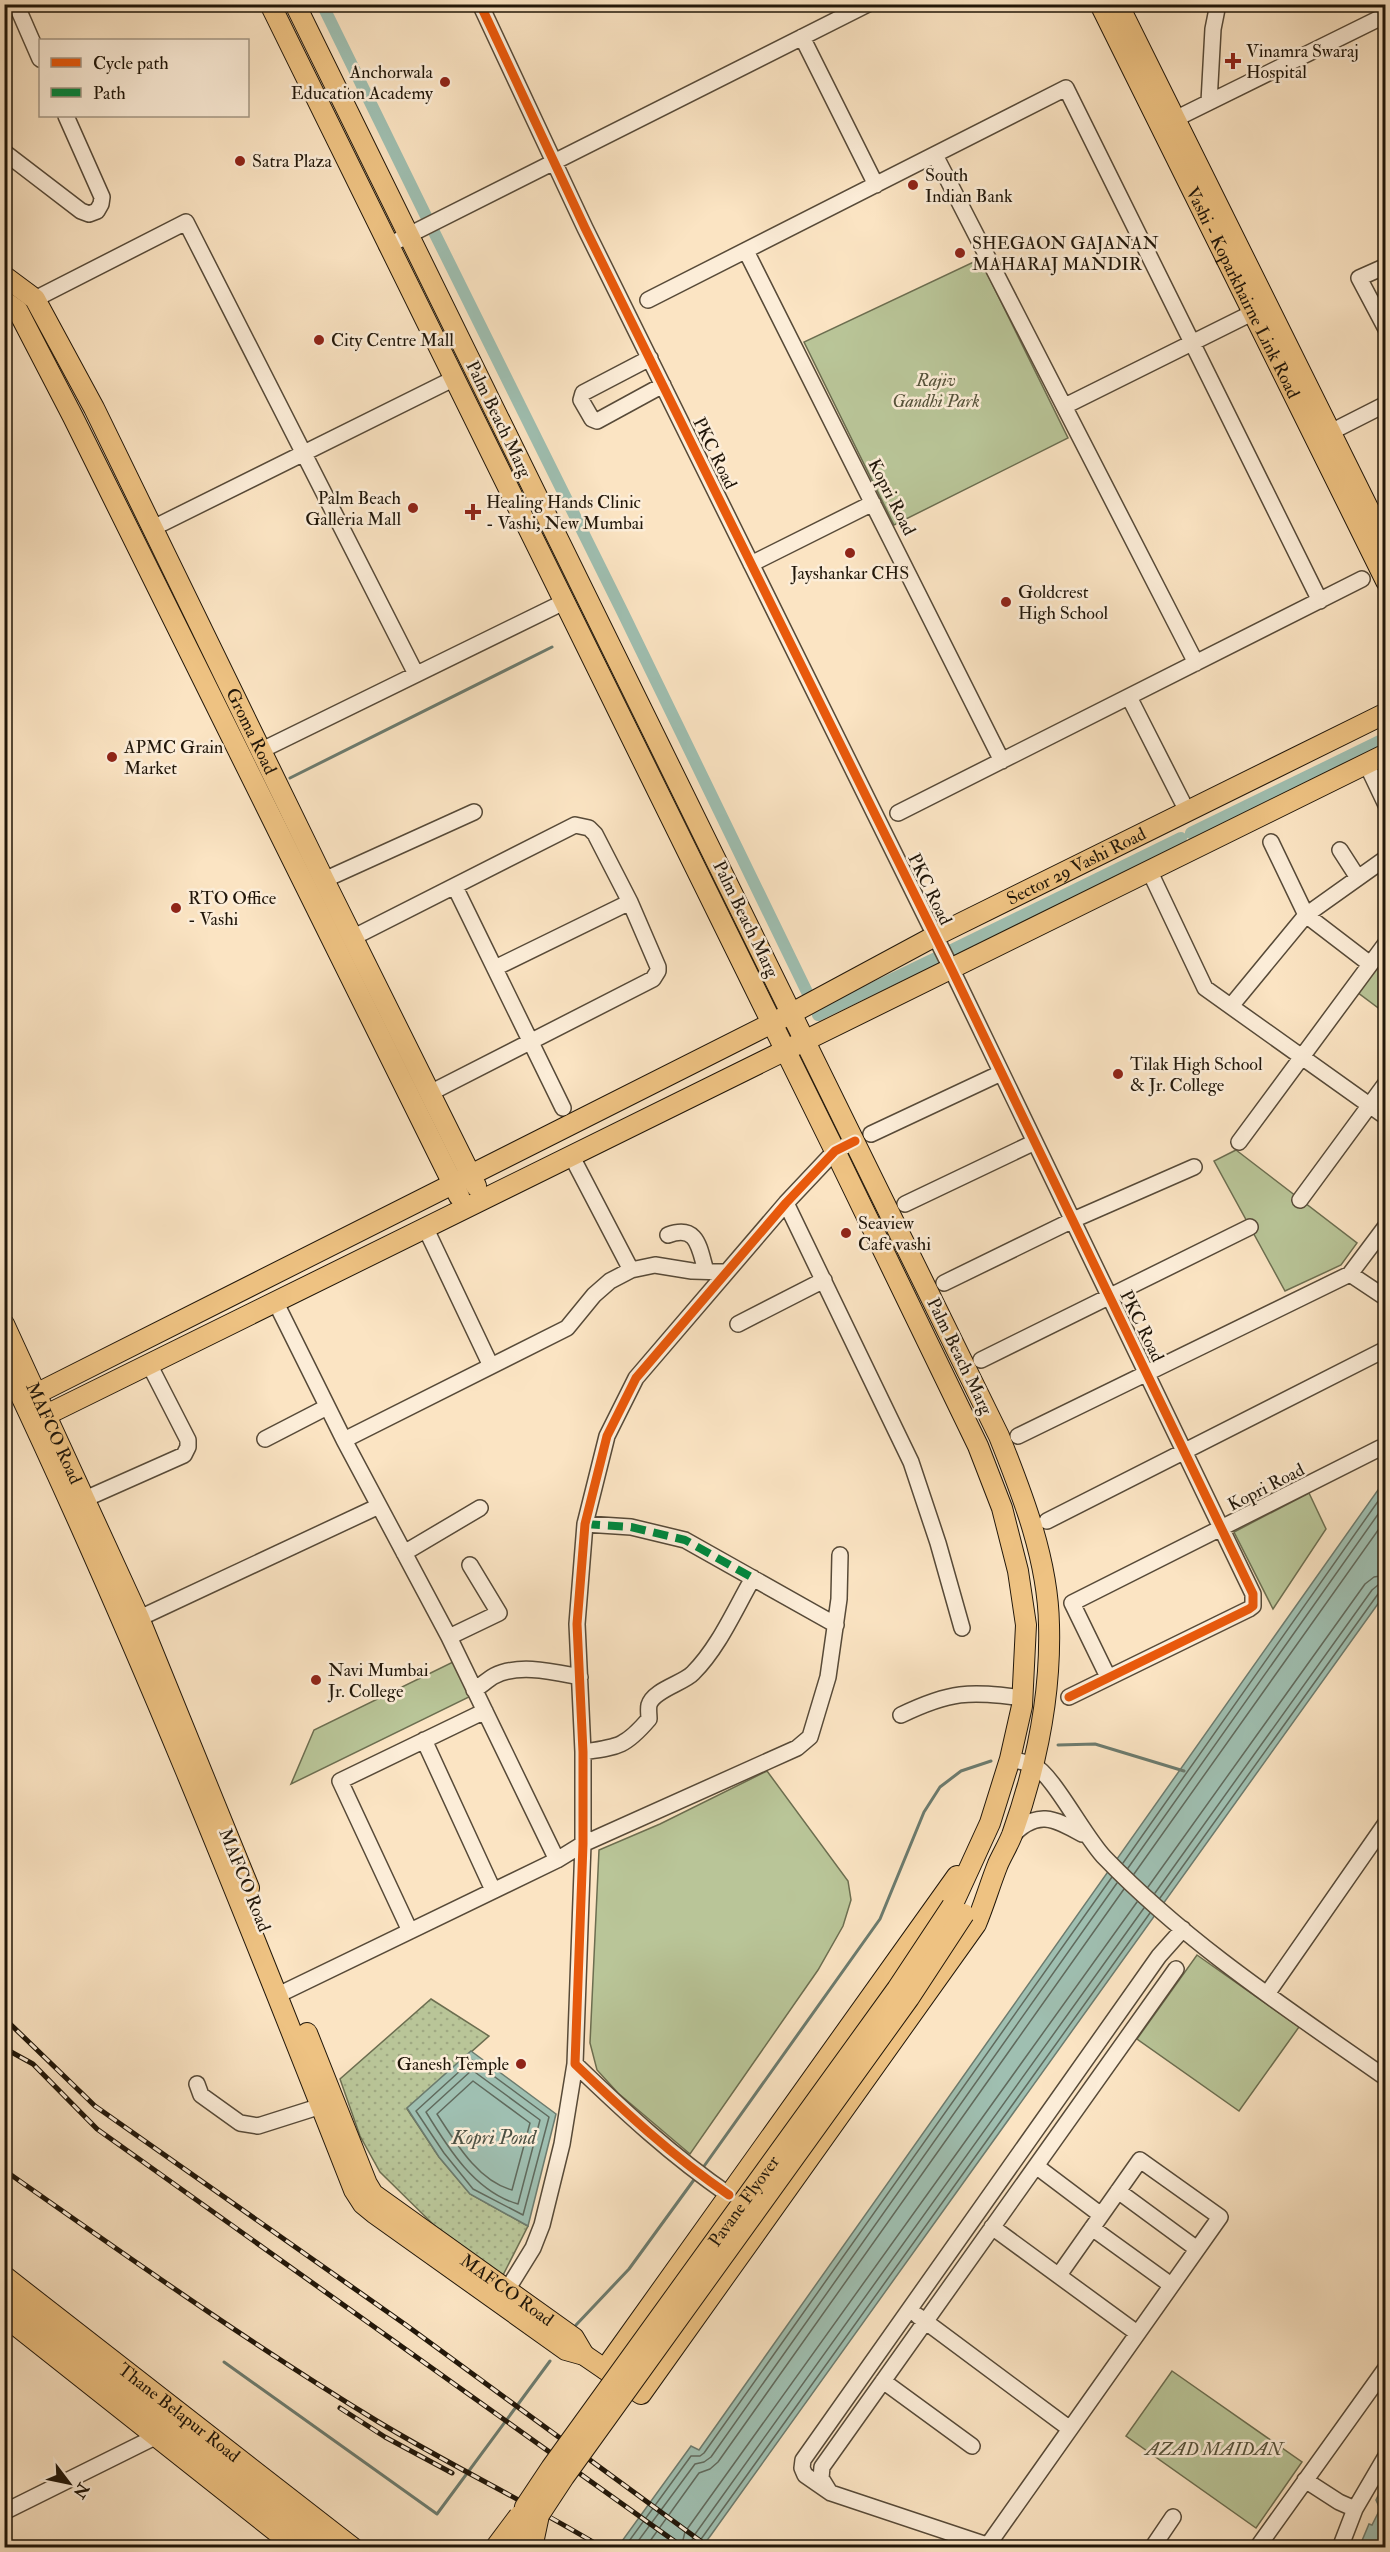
<svg xmlns="http://www.w3.org/2000/svg" width="1390" height="2552" viewBox="0 0 1390 2552" font-family="'IM FELL Double Pica',serif">
<style>
.grass{fill:url(#grass-dots);stroke:#6c6e50;stroke-width:1.5}
.green{fill:#b9c598;stroke:#6c6e50;stroke-width:1.5}
.water{fill:#9fbfb1;stroke:#6c7b6e;stroke-width:1.5}
.lines{fill:none;stroke-linecap:round;stroke-linejoin:round}
.shore{stroke:#606a5d;stroke-width:1.5}
.stream{stroke:#6c7b6e;stroke-width:3}
.canal{stroke:#9fbfb1;stroke-width:12}
.minor-casing{stroke:#574a38;stroke-width:18}
.major-casing{stroke:#201609;stroke-width:22}
.minor{stroke:#fcedd8;stroke-width:15}
.major{stroke:#eec282;stroke-width:20}
.rail-casing{stroke:#201609;stroke-width:5}
.rail{stroke:#fcedd8;stroke-width:3;stroke-dasharray:9;stroke-linecap:butt}
.major-bridge-casing{stroke:#201609;stroke-width:22;stroke-linecap:butt}
.major-bridge{stroke:#eec282;stroke-width:20}
.quiet{stroke:#00873e;stroke-width:8;stroke-dasharray:15 8;stroke-linecap:butt}
.cycleway-casing{stroke:#fcedd8;stroke-width:13}
.cycleway{stroke:#e8590c;stroke-width:9}
.poi-dot{fill:#8f2418;stroke:#fcedd8;stroke-width:2}
.labels{text-anchor:middle;stroke-width:5;stroke-linejoin:round;paint-order:stroke}
.poi-label{font-size:18px;fill:#201609;stroke:#fcedd8;text-anchor:start}
.street-label{font-size:18px;fill:#201609;stroke:#fcedd8}
.park-label{font-size:18px;font-style:italic;fill:#56533b;stroke:#fcedd8}
.water-label{font-size:20px;font-style:italic;fill:#4c5144;stroke:#fcedd8}
</style>
<defs>
<pattern id="grass-dots" width="8" height="8" patternUnits="userSpaceOnUse" patternTransform="scale(1.5)"><rect width="8" height="8" fill="#b9c598"/><path d="M2 2h.1M6 6h.1" fill="none" stroke="#9fa882" stroke-width="1.8" stroke-linecap="round"/></pattern>
</defs>
<rect width="100%" height="100%" fill="#fbe4c3"/>
<filter id="stains"><feTurbulence type="fractalNoise" baseFrequency=".00333" numOctaves="4"/><feColorMatrix values="0 0 0 0 .2 0 0 0 0 .09 0 0 0 0 .02 0 0 0 .5 -.17"/></filter>
<radialGradient id="worn" r=".72"><stop offset=".6" stop-color="#630" stop-opacity="0"/><stop offset="1" stop-color="#630" stop-opacity=".3"/></radialGradient>
<path class="grass" d="M431 1999 489 2036 407 2109 439 2157 470 2194 528 2226 502 2277 441 2232 380 2172 360 2136 340 2079Z"/>
<path class="green" d="M980 259 1068 438 894 525 804 342Z
M1385 953V1013L1357 992Z
M1236 1150 1357 1243 1341 1265 1285 1291 1214 1161Z
M1309 1493 1326 1529 1273 1609 1234 1532Z
M453 1662 471 1696 291 1784 314 1730Z
M767 1771 848 1881 851 1900 843 1926 818 1970 690 2154 618 2093 597 2070 590 2043 599 1850 660 1824Z
M1197 1955 1299 2027 1239 2111 1137 2039Z
M1172 2371 1302 2462 1256 2528 1126 2436Z"/>
<path class="water" d="M1385 1480V1594L711 2535 702 2547 617 2548 691 2446 699 2450Z
M471 2051 556 2114 528 2226 470 2194 439 2157 407 2108Z
M1385 2481V2547H1362L1361 2543 1369 2524 1372 2525 1380 2509 1376 2500Z"/>
<g class="lines">
<path class="shore" d="M1123 1863 1386 1490
M1128 1868 1386 1503
M1134 1874 1386 1519
M1148 1887 1365 1584 1374 1577 1386 1575
M1155 1893 1372 1590 1378 1585 1386 1584
M1160 1898 1378 1594 1386 1591
M472 2060 549 2117 523 2215 473 2189 444 2153 416 2111Z
M472 2070 540 2120 518 2204C475 2192 448 2148 426 2112Z
M473 2081 530 2123 512 2190C478 2181 456 2143 437 2114Z
M624 2548 691 2456H700L704 2453 1112 1877
M633 2548 695 2464 704 2462 711 2457 1117 1883
M645 2548 699 2473 710 2469 718 2462 1124 1889
M681 2548 685 2532 1137 1902
M690 2548 693 2537 1144 1908
M697 2548 699 2542 1150 1913"/>
<path class="stream" d="M290 778 552 647
M1058 1745 1095 1744 1184 1771
M702 2169 880 1919 924 1812 940 1787 961 1771 991 1761
M576 2325 629 2269 696 2177
M224 2362 437 2514 550 2361"/>
<path class="canal" d="M322 4 426 216
M434 232 622 611 808 994
M1191 833 1386 738
M952 950 1181 838
M818 1015 936 958"/>
<g class="minor-casing">
<path id="minor" d="M16 4 40 59
M480 4 585 228 951 968 1253 1594V1606L1249 1609 1069 1697
M802 37 876 185
M1209 102 1213 29 1218 4
M1165 124 1386 15
M4 152 81 211 89 214 97 211 101 204 102 197 66 116
M935 155 1196 663
M387 246 868 4
M746 251 1002 761
M1386 266 1359 278 1386 329
M35 299 186 222 416 674
M648 300 1066 88 1320 601
M650 358 583 393 581 400 592 419 597 421 663 385
M1065 406 1262 308
M1321 437 1386 404
M153 528 453 379
M751 564 873 503
M1129 697 1187 811
M262 750 564 602
M1366 763 1386 805
M898 813 1362 579
M1271 842 1306 915 1370 964
M1340 850 1358 878
M1149 870 1205 988 1386 1117
M324 880 474 812
M455 887 563 1108
M354 937 575 825 589 828 595 834 630 902 658 967V971L653 979 430 1093
M495 968 630 902
M1231 1006 1306 915 1386 858
M871 1134 1001 1073
M1239 1142 1386 943
M571 1155 631 1270
M1300 1200 1386 1083
M786 1203 911 1462 938 1543 962 1628
M905 1204 1035 1142
M425 1227 491 1366
M668 1235C698 1224 699 1248 706 1271
M1350 1274 1386 1298
M944 1283 1073 1220 1194 1167
M275 1301 344 1440 449 1637 557 1860
M738 1324 824 1280
M981 1360 1250 1227
M1018 1436 1350 1274 1386 1226
M265 1439 327 1407
M344 1440 567 1328 594 1295 610 1281 631 1270 655 1265 692 1271 726 1272
M85 1499 184 1455 188 1447V1440L149 1364
M1047 1521 1386 1349
M585 1524 631 1527 685 1540 836 1625
M404 1553 480 1508
M129 1623 379 1506
M449 1637 499 1613 470 1565
M1108 1677 1072 1603 1380 1448
M474 1690C481 1686 487 1680 494 1676 519 1663 554 1672 580 1677
M901 1715C951 1691 968 1691 1023 1698
M424 1740 493 1890
M583 1752C618 1747 625 1747 649 1719 649 1715 648 1709 649 1705 653 1690 684 1683 693 1673 719 1647 735 1609 753 1578
M1010 1759C1017 1761 1026 1762 1033 1765 1053 1774 1085 1838 1105 1858 1188 1944 1289 2010 1386 2078
M1011 1837C1036 1809 1054 1818 1082 1834
M410 1931 340 1781 485 1711
M1267 1994 1386 1823
M278 1995 557 1860 583 1844 797 1748 810 1737 828 1677 839 1599 840 1555
M197 2084 201 2095 240 2123 258 2126 321 2106
M1036 2166 1101 2215
M1118 2191 1197 2249
M729 2195C671 2155 626 2113 575 2064L583 1844V1752L577 1624 585 1524 607 1436 636 1378 786 1203 835 1151 855 1141
M992 2227 1137 2333
M1092 2228 1171 2285
M507 2290 533 2248 542 2225 562 2144 575 2064
M918 2316 1070 2429
M883 2381 972 2446
M1305 2480 1339 2502 1355 2509
M829 2491 821 2478 822 2467 1176 1969
M4 2512 157 2436
M988 2545 1220 2217 1140 2160 1059 2275
M996 2548 831 2493 805 2475 802 2468 803 2460 1159 1956 1183 1929
M1152 2548 1173 2517
M1257 2548 1386 2368
M1340 2548 1355 2509 1386 2456"/>
</g>
<g class="major-casing">
<g id="major">
<path d="M270 4 835 1151 978 1446 1002 1508 1018 1571 1026 1625 1022 1706 1010 1759 990 1823 952 1906"/>
<path id="s1" d="M1100 4 1386 581"/>
<path d="M1118 4 1386 544"/>
<path id="s2" d="M4 276 35 299 94 408 324 880 476 1186"/>
<path d="M4 301 18 311 73 417 459 1196"/>
<path id="s3" d="M4 1324 139 1618 249 1888"/>
<path d="M4 1360C133 1631 244 1910 354 2190L363 2204 374 2213 566 2350 584 2355 641 2394 976 1924C984 1905 990 1884 998 1864 1002 1855 1008 1845 1012 1835 1036 1768 1051 1697 1049 1625 1048 1560 1023 1496 999 1436L295 4"/>
<path id="s4" d="M24 1400 792 1013 935 936 1386 713"/>
<path d="M34 1421 1386 754"/>
<path id="s5" d="M307 2033 367 2184 373 2194 574 2338 584 2355"/>
<path id="s6" d="M4 2276 353 2548"/>
<path d="M4 2292 324 2548"/>
<path d="M4 2316 297 2548"/>
<path d="M605 2369 957 1876"/>
</g>
</g>
<use href="#minor" class="minor"/>
<use href="#major" class="major"/>
<g class="rail-casing">
<path id="rail" d="M4 2018 95 2106 406 2325 710 2548
M4 2048 33 2064 97 2129 684 2548
M4 2170C127 2256 249 2343 377 2421 451 2466 529 2503 603 2548
M340 2408 385 2437 452 2473"/>
</g>
<use href="#rail" class="rail"/>
<g class="major-bridge-casing">
<g id="major-bridge">
<path d="M495 2548 519 2516"/>
<path id="s7" d="M517 2548 525 2507 551 2468 897 1989 952 1906"/>
<path d="M532 2548 539 2515 564 2477 909 1998 964 1914"/>
</g>
</g>
<use href="#major-bridge" class="major-bridge"/>
<path class="quiet" d="M585 1524 631 1527 685 1540 753 1578"/>
<g class="cycleway-casing">
<path id="cycleway" d="M480 4 585 228 951 968 1253 1594V1606L1249 1609 1069 1697
M729 2195C671 2155 626 2113 575 2064L583 1844V1752L577 1624 585 1524 607 1436 636 1378 786 1203 835 1151 855 1141"/>
</g>
<use href="#cycleway" class="cycleway"/>
</g>
<g class="poi-dot">
<path d="M1230 52h6v6h6v6h-6v6h-6v-6h-6v-6h6z"/>
<circle cx="445" cy="82" r="6"/>
<circle cx="240" cy="161" r="6"/>
<circle cx="913" cy="185" r="6"/>
<circle cx="960" cy="253" r="6"/>
<circle cx="319" cy="340" r="6"/>
<circle cx="413" cy="508" r="6"/>
<path d="M470 503h6v6h6v6h-6v6h-6v-6h-6v-6h6z"/>
<circle cx="850" cy="553" r="6"/>
<circle cx="1006" cy="602" r="6"/>
<circle cx="112" cy="757" r="6"/>
<circle cx="176" cy="908" r="6"/>
<circle cx="1118" cy="1074" r="6"/>
<circle cx="846" cy="1233" r="6"/>
<circle cx="316" cy="1680" r="6"/>
<circle cx="521" cy="2064" r="6"/>
</g>
<g class="labels">
<g class="poi-label">
<text x="1246" y="57">Vinamra Swaraj<tspan x="1246" dy="21">Hospital</tspan></text>
<text x="433" y="78" text-anchor="end">Anchorwala<tspan x="433" dy="21">Education Academy</tspan></text>
<text x="252" y="167">Satra Plaza</text>
<text x="925" y="181">South<tspan x="925" dy="21">Indian Bank</tspan></text>
<text x="972" y="249">SHEGAON GAJANAN<tspan x="972" dy="21">MAHARAJ MANDIR</tspan></text>
<text x="331" y="346">City Centre Mall</text>
<text x="401" y="504" text-anchor="end">Palm Beach<tspan x="401" dy="21">Galleria Mall</tspan></text>
<text x="486" y="508">Healing Hands Clinic<tspan x="486" dy="21">- Vashi, New Mumbai</tspan></text>
<text x="850" y="579" text-anchor="middle">Jayshankar CHS</text>
<text x="1018" y="598">Goldcrest<tspan x="1018" dy="21">High School</tspan></text>
<text x="124" y="753">APMC Grain<tspan x="124" dy="21">Market</tspan></text>
<text x="188" y="904">RTO Office<tspan x="188" dy="21">- Vashi</tspan></text>
<text x="1130" y="1070">Tilak High School<tspan x="1130" dy="21">&amp; Jr. College</tspan></text>
<text x="858" y="1229">Seaview<tspan x="858" dy="21">Cafe vashi</tspan></text>
<text x="328" y="1676">Navi Mumbai<tspan x="328" dy="21">Jr. College</tspan></text>
<text x="509" y="2070" text-anchor="end">Ganesh Temple</text>
</g>
<g class="street-label">
<text dy="6" stroke="none"><textPath href="#s1" startOffset="322">Vashi - Koparkhairne Link Road</textPath></text>
<text transform="translate(499 419) rotate(64)" y="6">Palm Beach Marg</text>
<text transform="translate(715 453) rotate(64)" y="6">PKC Road</text>
<text transform="translate(892 497) rotate(63)" y="6">Kopri Road</text>
<text dy="6" stroke="none"><textPath href="#s2" startOffset="522">Groma Road</textPath></text>
<text dy="6" stroke="none"><textPath href="#s4" startOffset="1180">Sector 29 Vashi Road</textPath></text>
<text transform="translate(930 889) rotate(64)" y="6">PKC Road</text>
<text transform="translate(746 919) rotate(64)" y="6">Palm Beach Marg</text>
<text transform="translate(1142 1326) rotate(64)" y="6">PKC Road</text>
<text transform="translate(960 1356) rotate(64)" y="6">Palm Beach Marg</text>
<text dy="6" stroke="none"><textPath href="#s3" startOffset="120">MAFCO Road</textPath></text>
<text transform="translate(1266 1487) rotate(-27)" y="6">Kopri Road</text>
<text transform="translate(245 1880) rotate(68)" y="6">MAFCO Road</text>
<text dy="6" stroke="none"><textPath href="#s7" startOffset="418">Pavane Flyover</textPath></text>
<text dy="6" stroke="none"><textPath href="#s5" startOffset="339">MAFCO Road</textPath></text>
<text dy="6" stroke="none"><textPath href="#s6" startOffset="222">Thane Belapur Road</textPath></text>
</g>
<g class="park-label">
<text x="936" y="386">Rajiv<tspan x="936" dy="21">Gandhi Park</tspan></text>
<text x="1214" y="2455">AZAD MAIDAN</text>
</g>
<g class="water-label">
<text x="494" y="2144">Kopri Pond</text>
</g>
</g>
<rect width="1390" height="2552" fill="none" stroke="#fbe4c3" stroke-width="24"/>
<rect x="6" y="6" width="1378" height="2540" fill="none" stroke="#201609" stroke-width="3"/>
<rect x="12" y="12" width="1366" height="2528" fill="none" stroke="#201609" stroke-width="1.5"/>
<rect x="39" y="39" width="210" height="78" fill="#fcedd8" stroke="#a49785" stroke-width="1.5"/>
<rect x="51" y="58" width="30" height="9" fill="#e8590c" stroke="#a49785" stroke-width="1.5"/>
<text x="93" y="69" font-size="18" fill="#201609">Cycle path</text>
<rect x="51" y="88" width="30" height="9" fill="#00873e" stroke="#a49785" stroke-width="1.5"/>
<text x="93" y="99" font-size="18" fill="#201609">Path</text>
<g transform="translate(69 2483) rotate(122)" stroke="#fcedd8" stroke-width="4.5" paint-order="stroke">
<path d="M0-4.5L10 22L0 15L-10 22Z" fill="#201609"/>
<text y="-9" font-size="16" font-weight="bold" text-anchor="middle" fill="#201609">N</text>
</g>
<rect width="100%" height="100%" filter="url(#stains)"/>
<rect width="100%" height="100%" fill="url(#worn)"/>
</svg>
